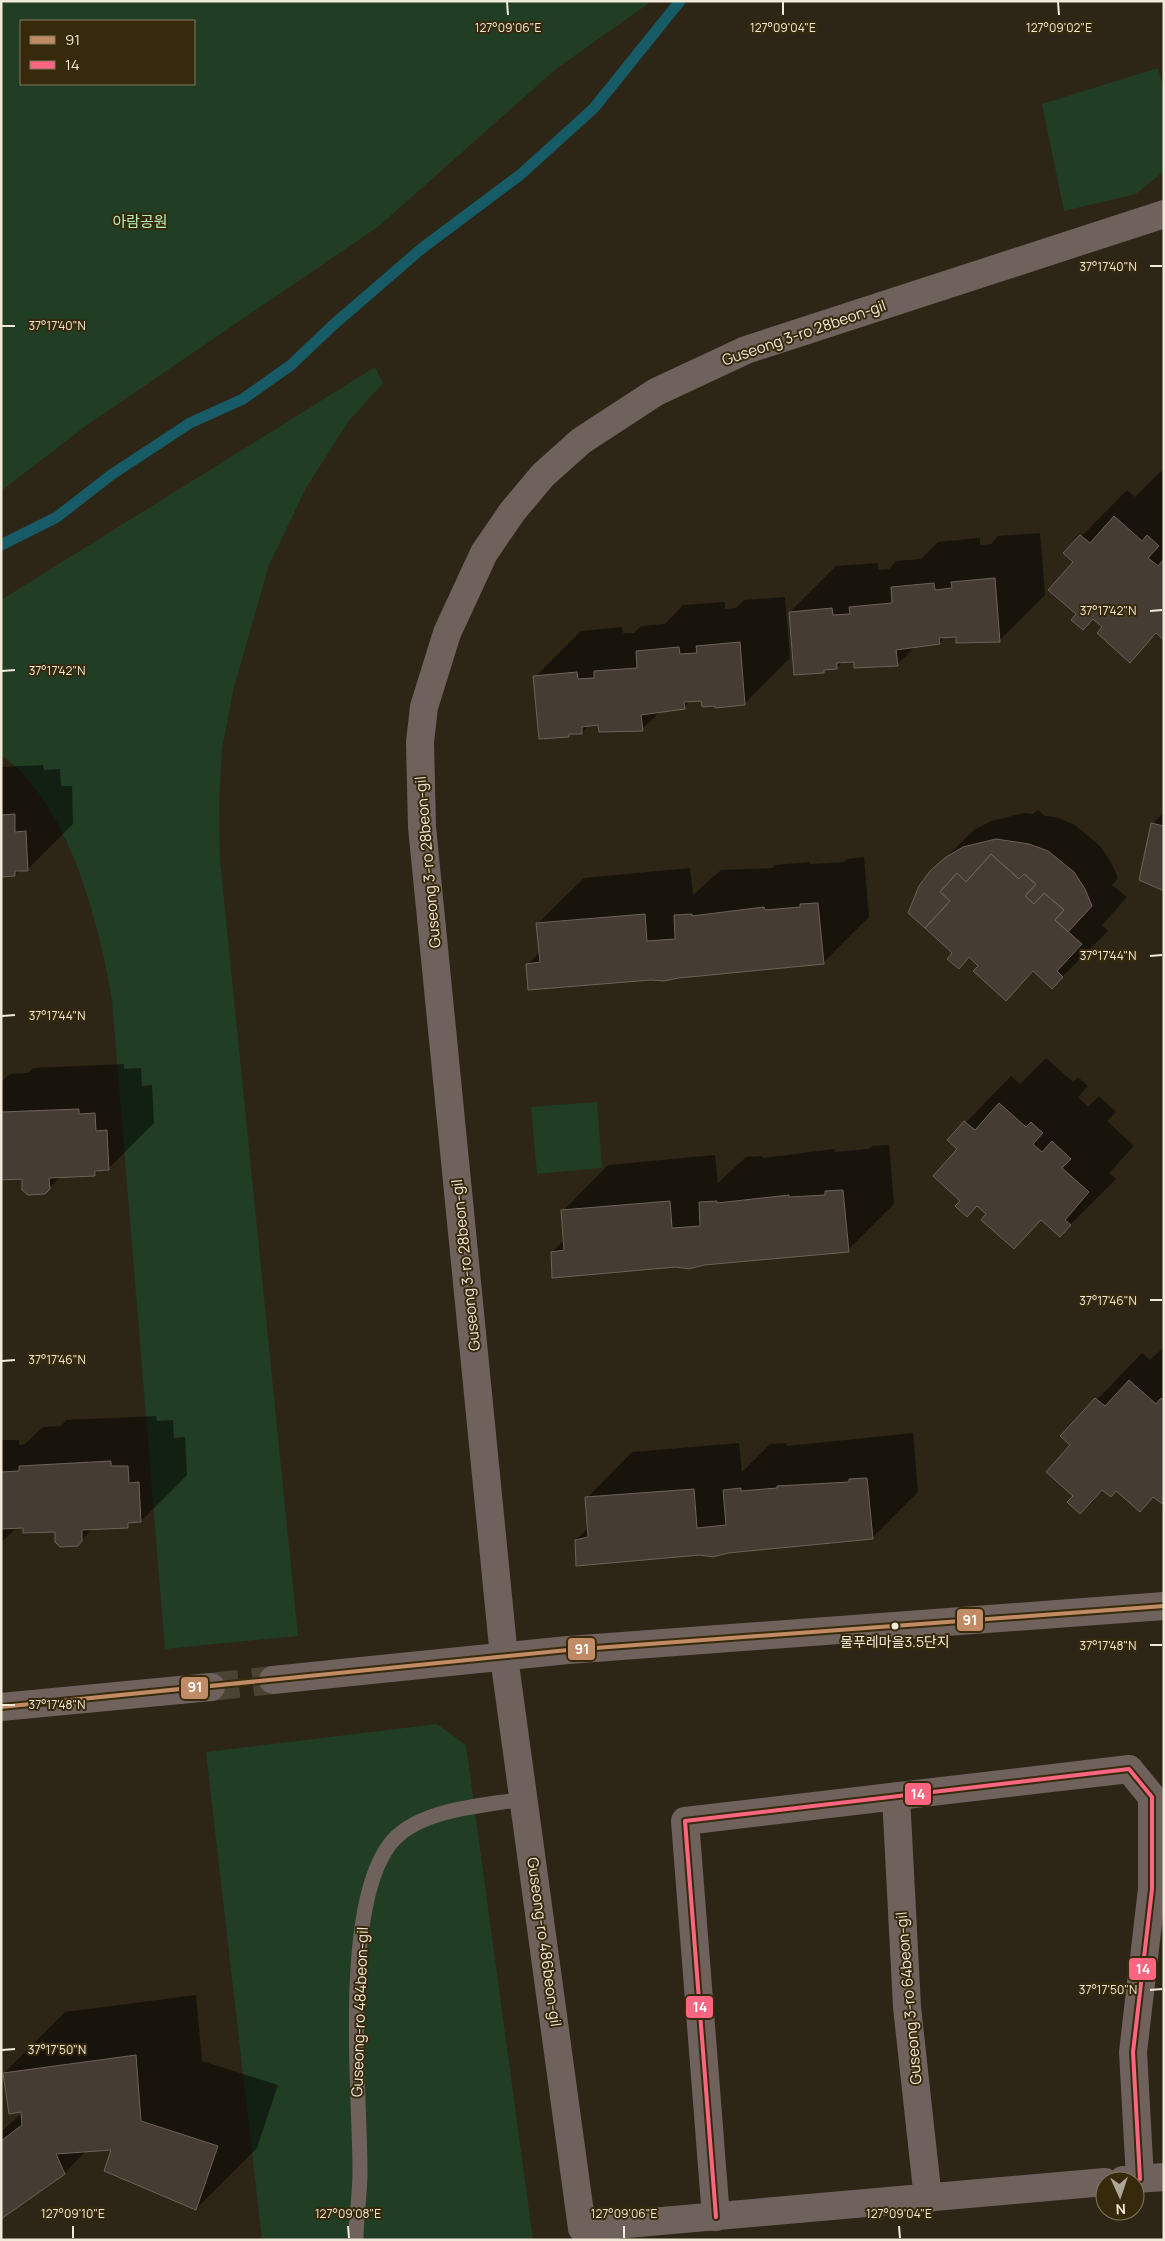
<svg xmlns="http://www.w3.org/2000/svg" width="1165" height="2241" viewBox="0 0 1165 2241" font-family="Manrope,'Noto Sans KR',sans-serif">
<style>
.green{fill:#213d23;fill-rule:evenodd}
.shadow{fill:#0007}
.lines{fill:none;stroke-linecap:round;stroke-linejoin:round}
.stream{stroke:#165b66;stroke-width:11}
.building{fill:#453c33;stroke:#6c6259}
.tertiary-tunnel{stroke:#4b4333;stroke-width:28;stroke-dasharray:28 14;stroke-linecap:butt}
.service{stroke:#6f625d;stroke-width:15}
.minor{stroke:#6f625d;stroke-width:28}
.tertiary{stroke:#6f625d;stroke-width:28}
.bus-1-casing{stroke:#372a0c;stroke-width:8}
.bus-2-casing{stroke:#372a0c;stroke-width:8}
.bus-1{stroke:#c18c65;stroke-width:4}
.bus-2{stroke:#fa6682;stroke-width:4}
.ticks{fill:none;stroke:#f2ead9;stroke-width:2}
.bus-dot{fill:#f2ead9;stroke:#372a0c;stroke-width:2}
.labels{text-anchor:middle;stroke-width:4;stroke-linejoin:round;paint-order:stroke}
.bus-label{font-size:14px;fill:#f2ead9;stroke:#372a0c}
.park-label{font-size:15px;fill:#aff2b8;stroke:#372a0c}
.street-label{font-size:15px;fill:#f2ead9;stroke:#372a0c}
.ticks-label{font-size:12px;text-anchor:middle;fill:#f2ead9;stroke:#372a0c;stroke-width:4;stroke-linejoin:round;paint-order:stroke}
.line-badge{stroke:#372a0c;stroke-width:2}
.badge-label{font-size:14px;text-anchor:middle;font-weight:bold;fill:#fff}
</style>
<rect width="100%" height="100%" fill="#2d2616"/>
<path class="green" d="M1 1H652L556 69 379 226 87 425 1 491ZM21 21H194V84H21Z
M1158 68 1164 91 1163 172 1136 194 1064 211 1042 104Z
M375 367 383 383 348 422 306 488 269 565 233 691 222 749 219 805 220 860 298 1636 165 1649 112 1000C100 927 73 823 19 770 13 765 8 759 1 756V600Z
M597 1102 602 1168 537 1174 531 1107Z
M437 1724 466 1745 533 2240H262L206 1752Z"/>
<path class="shadow" d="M1161 471 1164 473V638L1158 633 1129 661 1104 627 1093 618 1078 614 1075 562 1065 553 1127 490 1135 497Z
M1040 533 1045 595 999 641 957 635 946 636 939 643 916 646 897 665 855 660 844 661 837 668 826 669 824 671 790 612 836 566 878 563V570L889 569 896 561 921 559 938 542 980 538V545L991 544 998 536Z
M785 597 790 658 744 704 716 705 702 700H691L684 707 661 711 642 729 599 724 589 725 582 733H571L568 736 535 677 581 631 622 627 623 633H634L641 626 665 624 683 605 725 602V609L736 608 744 600Z
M43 765 44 770 60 769 61 786H72L73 824 27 870H20L14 875 1 876V767Z
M1038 810 1045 816 1056 817 1075 825 1100 846 1111 862 1118 878 1112 885 1127 897 1102 925 1108 931 1052 987 1034 971 1006 1000 980 965 970 956 959 967 932 871 974 830 991 821 1024 813 1033 814Z
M1164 812V889L1152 824Z
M864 857 869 917 823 963 527 965 540 952 538 923 584 878 690 868 693 895 721 870 772 868 775 865 810 862V864L844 862 847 859Z
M1046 1058 1073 1082 1078 1077 1088 1086 1078 1097 1088 1107 1099 1096 1116 1112 1107 1121 1134 1146 1109 1173 1116 1179 1060 1235 1042 1219 1014 1247 988 1214 977 1204 962 1201 959 1149 949 1140 1011 1076 1020 1084Z
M124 1064V1069L141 1068 142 1086 152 1085 154 1123 108 1169H100L95 1174 61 1176 44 1193 23 1178 1 1179V1082L10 1074 28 1073 33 1068Z
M889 1145 894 1204 848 1250 552 1252 565 1239 563 1211 608 1165 715 1155 718 1183 746 1157 762 1156 763 1158 834 1149 835 1152 868 1149 872 1146Z
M1164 1347V1503L1154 1496 1140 1511 1116 1490 1103 1489 1074 1496 1072 1445 1062 1436 1142 1353 1150 1360Z
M156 1416 157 1421 173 1420 174 1438 185 1437 187 1475 141 1521H133L127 1527 93 1528 77 1545 56 1530 24 1526 17 1527 1 1543V1440H19V1445L25 1444 43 1427 61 1426 66 1420Z
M913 1433 918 1492 872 1538 576 1540 589 1527 587 1498 632 1452 739 1443 742 1472 770 1444 786 1443 787 1446Z
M196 1995 202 2061 278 2085 257 2148 196 2209 113 2148 87 2150 65 2173 1 2218V2132L22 2113 4 2073 65 2012Z"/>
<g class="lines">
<path class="stream" d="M1 545 57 517 111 475 190 423 243 399 291 365 332 326 421 249 520 175 594 108 680 1"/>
</g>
<path class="building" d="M1114 516 1142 541 1147 535 1159 546 1148 558 1158 566 1164 559V640L1156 633 1130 663 1097 633 1102 627 1093 619 1083 630 1071 620 1076 614 1048 590 1073 562 1063 553 1080 535 1090 543Z
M995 578 1000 642 956 643V637L939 638 940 644 896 650 898 666 854 668V662L837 663V669L824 670V673L794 675 789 612 832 608 833 615 850 614 849 607 892 603 891 587 934 583 935 590 952 588 951 582Z
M740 642 745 705 715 708V706L702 707 701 701 684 702 685 709 641 715 643 731 599 732 598 725 582 727V734H569V737L539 739 533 676 577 672 578 679 594 678V671L637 668 636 651 679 647 680 654 697 653 696 646Z
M15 814V832L26 831 28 871H15V876L1 877V815Z
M1151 823 1164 826V891L1139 880Z
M996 839 1029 844 1048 851 1074 872 1085 889 1092 906 1068 932 1055 920 1064 910 1044 893 1034 904 1025 896 1036 884 1024 874 1019 879 991 854 966 882 957 873 940 892 950 901 925 928 908 913 919 886 931 870 946 857 963 847Z
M991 854 1019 879 1024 874 1036 884 1025 896 1034 904 1044 893 1064 910 1055 920 1082 944 1057 971 1063 977 1052 989 1033 971 1006 1001 973 971 978 966 969 957 959 969 947 959 952 953 925 928 950 901 940 892 957 873 966 882Z
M818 903 824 964 679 978 664 981 651 980 528 990 526 964 540 962 536 923 645 914 647 941 675 939 674 915 692 914V916L764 907 765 910 800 907V904Z
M999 1103 1026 1127 1031 1122 1043 1133 1033 1144 1042 1152 1052 1141 1071 1159 1062 1168 1089 1192 1065 1220 1071 1225 1060 1237 1041 1220 1014 1249 981 1220 986 1214 977 1206 967 1217 955 1206 960 1201 933 1176 957 1149 947 1140 964 1121 975 1130Z
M79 1109V1114L95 1113 96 1131 107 1130 109 1170 95 1171V1176L49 1178 50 1189 45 1194 28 1195 22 1190V1179L1 1180V1112Z
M843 1190 849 1252 704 1265 689 1269 676 1267 552 1278 551 1252 564 1250 561 1210 670 1201 672 1228 700 1226 699 1202 717 1201V1203L789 1195V1197L825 1195V1191Z
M1129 1380 1156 1404 1161 1398 1164 1401V1505L1153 1497 1140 1512 1116 1491 1111 1497 1102 1490 1080 1514 1067 1502 1073 1496 1046 1472 1070 1445 1060 1436 1095 1398 1105 1406Z
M111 1461V1466H128L129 1483 139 1482 141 1522 128 1523V1528L82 1530V1541L78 1546 60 1547 55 1542V1532L23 1533V1528L1 1529V1472L19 1471V1466Z
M867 1478 873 1539 728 1553 713 1557 700 1555 576 1566 575 1540 588 1537 585 1497 694 1489 697 1528 726 1525 723 1490 741 1488V1491L777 1488V1486L849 1482V1479Z
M136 2055 141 2121 218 2146 196 2210 104 2171 111 2150 56 2154 65 2174 1 2219V2141L22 2125 21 2112 9 2114 3 2073Z"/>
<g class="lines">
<path class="tertiary-tunnel" d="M211 1687 273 1680"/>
<path class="service" d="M356 2240C356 2217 360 2194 360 2172 360 2091 341 1908 390 1844 417 1809 482 1806 523 1799"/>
<path class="minor" d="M896 1796 907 2007 928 2199
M1123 2180 1164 2177
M716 2217 685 1821 1129 1769 1152 1797V1889L1133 2052 1140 2179
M582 2228 1105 2182"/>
<path class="tertiary" d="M273 1680 568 1650 1164 1606
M1 1707 211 1687
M582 2228 504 1657 422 827 420 742 424 707 447 633 484 553 512 512 543 475 581 441 656 392 746 350 1164 214"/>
<g class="bus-1-casing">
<path id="bus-1" d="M1 1707 568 1650 1164 1606"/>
</g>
<g class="bus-2-casing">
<path id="bus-2" d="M716 2217 685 1821 1129 1769 1152 1797V1889L1133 2052 1140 2179"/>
</g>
<use href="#bus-1" class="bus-1"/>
<use href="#bus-2" class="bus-2"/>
</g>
<path class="ticks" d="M507 2 508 15M783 2V15M1058 2 1059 15M1150 266H1162M2 326H15M1150 611 1162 610M2 671 15 670M1150 956 1162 955M2 1016 15 1015M1150 1300H1162M2 1361 15 1360M1150 1645H1162M2 1705H15M1150 1990 1162 1989M2 2050 15 2049M73 2226V2238M348 2226 349 2238M624 2226V2238M899 2226 900 2238"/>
<circle class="bus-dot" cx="895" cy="1626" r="4.5"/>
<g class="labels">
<g class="bus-label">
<text x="895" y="1647">물푸레마을3.5단지</text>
</g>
<g class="park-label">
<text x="140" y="227">아람공원</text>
</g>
<g class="street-label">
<text transform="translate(804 333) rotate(-19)" y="5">Guseong 3-ro 28beon-gil</text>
<text transform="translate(428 862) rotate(-95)" y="5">Guseong 3-ro 28beon-gil</text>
<text transform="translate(466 1265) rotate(-96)" y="5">Guseong 3-ro 28beon-gil</text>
<text transform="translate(544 1942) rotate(82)" y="5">Guseong-ro 486beon-gil</text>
<text transform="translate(909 1998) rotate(-95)" y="5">Guseong 3-ro 64beon-gil</text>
<text transform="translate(360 2012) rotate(-88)" y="5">Guseong-ro 484beon-gil</text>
</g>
</g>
<g class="ticks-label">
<text x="508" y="32">127°09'06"E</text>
<text x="783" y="32">127°09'04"E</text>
<text x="1059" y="32">127°09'02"E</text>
<text x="1108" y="271">37°17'40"N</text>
<text x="57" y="330">37°17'40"N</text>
<text x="1108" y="615">37°17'42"N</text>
<text x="57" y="675">37°17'42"N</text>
<text x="1108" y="960">37°17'44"N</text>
<text x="57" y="1020">37°17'44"N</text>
<text x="1108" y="1305">37°17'46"N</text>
<text x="57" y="1364">37°17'46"N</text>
<text x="1108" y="1650">37°17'48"N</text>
<text x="57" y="1709">37°17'48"N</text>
<text x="1108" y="1994">37°17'50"N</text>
<text x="57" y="2054">37°17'50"N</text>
<text x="73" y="2218">127°09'10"E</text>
<text x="348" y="2218">127°09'08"E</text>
<text x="624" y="2218">127°09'06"E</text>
<text x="899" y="2218">127°09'04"E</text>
</g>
<g class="line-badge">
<rect x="956" y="1608" width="28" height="24" rx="5" fill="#c18c65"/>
<rect x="567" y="1637" width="29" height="24" rx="5" fill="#c18c65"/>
<rect x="180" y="1676" width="29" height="24" rx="5" fill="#c18c65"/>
<rect x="904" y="1782" width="28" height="24" rx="5" fill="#fa6682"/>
<rect x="1128" y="1957" width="29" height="24" rx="5" fill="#fa6682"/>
<rect x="685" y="1995" width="29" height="24" rx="5" fill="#fa6682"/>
</g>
<g class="badge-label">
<text x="970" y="1625">91</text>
<text x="582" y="1654">91</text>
<text x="195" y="1692">91</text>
<text x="918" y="1799">14</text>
<text x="1143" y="1974">14</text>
<text x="700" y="2012">14</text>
</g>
<rect width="1165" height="2241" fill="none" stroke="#f2ead9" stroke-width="5"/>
<rect x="20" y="20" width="175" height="65" fill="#372a0c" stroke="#82775e"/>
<rect x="30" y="36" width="25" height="8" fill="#c18c65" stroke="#82775e"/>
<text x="65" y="45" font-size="15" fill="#f2ead9">91</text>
<rect x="30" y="61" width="25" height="8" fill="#fa6682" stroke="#82775e"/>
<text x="65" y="70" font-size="15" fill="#f2ead9">14</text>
<g transform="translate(1120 2196) rotate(177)"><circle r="24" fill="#372a0c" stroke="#82775e"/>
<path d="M0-4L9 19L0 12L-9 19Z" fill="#ada595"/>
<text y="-8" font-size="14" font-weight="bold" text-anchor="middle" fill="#f2ead9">N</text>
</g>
</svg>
